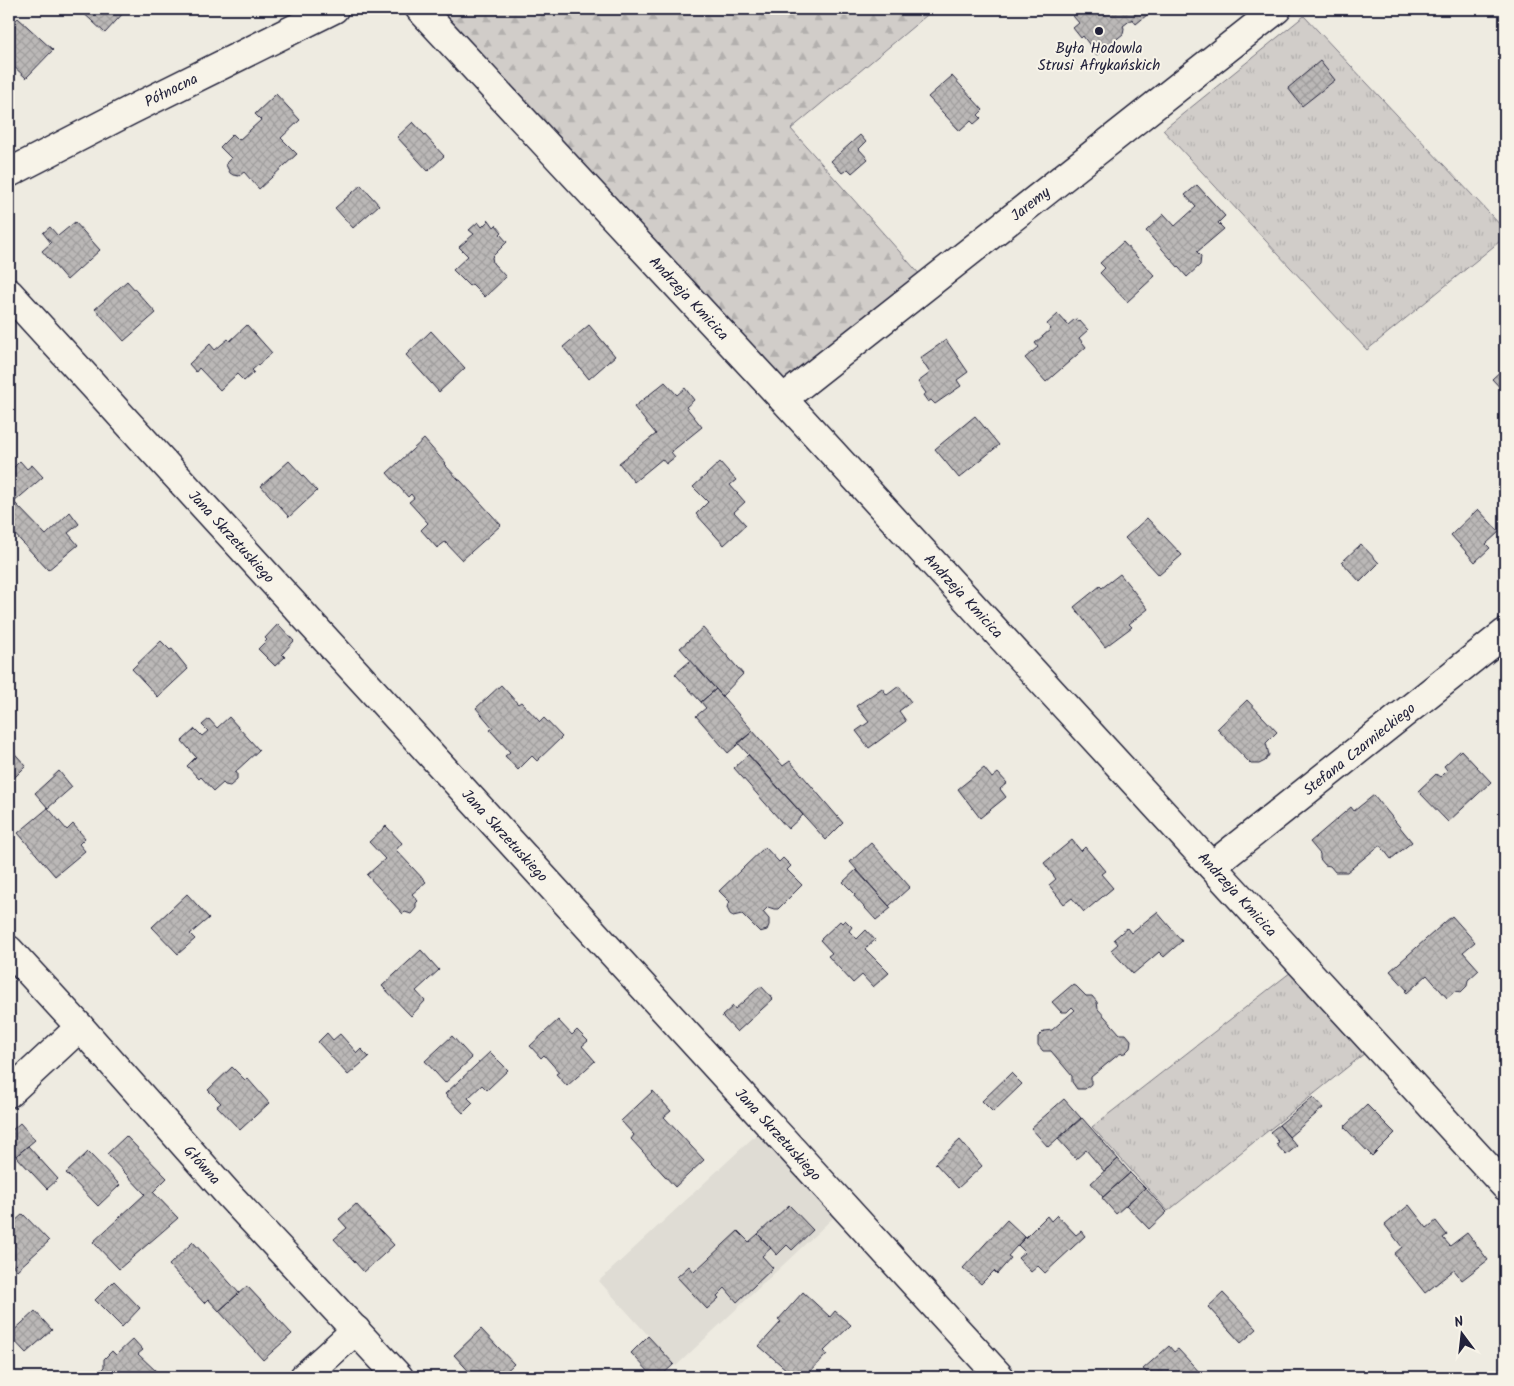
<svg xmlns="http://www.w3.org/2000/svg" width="1514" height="1386" viewBox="0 0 1514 1386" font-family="Kalam,sans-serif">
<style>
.built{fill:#dfdcd4}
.grass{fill:url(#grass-tufts);stroke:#7a7882}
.forest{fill:url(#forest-firs);stroke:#7a7882}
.building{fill:url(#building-cross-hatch);stroke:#22223b}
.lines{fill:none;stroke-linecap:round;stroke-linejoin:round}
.street-casing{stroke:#22223b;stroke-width:31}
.secondary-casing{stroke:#22223b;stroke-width:31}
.street{stroke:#f7f3e8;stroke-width:28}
.secondary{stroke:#f7f3e8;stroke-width:28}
.poi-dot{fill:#22223b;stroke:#f7f3e8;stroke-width:2}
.labels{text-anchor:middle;stroke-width:4;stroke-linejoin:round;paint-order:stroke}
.poi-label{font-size:15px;fill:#22223b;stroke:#f7f3e8}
.street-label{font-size:15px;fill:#22223b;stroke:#f7f3e8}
</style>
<defs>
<pattern id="grass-tufts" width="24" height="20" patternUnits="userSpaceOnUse" patternTransform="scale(1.25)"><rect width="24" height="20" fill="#d1cdc9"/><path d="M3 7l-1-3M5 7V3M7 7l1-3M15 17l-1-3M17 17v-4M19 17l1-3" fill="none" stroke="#b3b0ae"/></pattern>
<pattern id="forest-firs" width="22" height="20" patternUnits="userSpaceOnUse" patternTransform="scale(1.25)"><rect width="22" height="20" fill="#d1cdc9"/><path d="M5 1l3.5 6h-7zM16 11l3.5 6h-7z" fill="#b3b0ae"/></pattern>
<pattern id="building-cross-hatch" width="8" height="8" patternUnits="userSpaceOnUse" patternTransform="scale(1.25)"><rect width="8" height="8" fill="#bbb8b7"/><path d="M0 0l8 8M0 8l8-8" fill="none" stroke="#a09e9e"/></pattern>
</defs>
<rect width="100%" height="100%" fill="#eeebe1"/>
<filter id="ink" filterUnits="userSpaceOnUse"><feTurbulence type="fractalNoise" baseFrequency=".02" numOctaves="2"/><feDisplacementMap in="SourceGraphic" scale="10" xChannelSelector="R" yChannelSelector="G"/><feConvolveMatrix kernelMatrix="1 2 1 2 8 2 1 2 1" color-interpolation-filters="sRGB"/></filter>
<g filter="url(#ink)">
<path class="built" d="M758 1133 835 1216 676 1366 599 1281Z"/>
<path class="grass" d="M1304 16 1505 230V237L1367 350 1163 130Z
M1291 972 1365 1053 1168 1211 1092 1127Z"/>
<path class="forest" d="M441 9H932L933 10 791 129 922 277 785 382Z"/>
<path class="building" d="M79 9H127L105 33Z
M1067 9H1152L1153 10 1136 24 1132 19 1123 26 1124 28 1123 34 1097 55 1083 36 1081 38 1073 28 1079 23Z
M18 18 53 50 26 78 9 62V27Z
M1320 61 1335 80 1302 106 1288 88Z
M952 76 983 110 978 115 981 118 974 124 971 121 960 131 928 97Z
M276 94 300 120 281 138 297 154 259 189 244 172 239 176 233 175 230 173 226 165 227 162 231 158 220 147 233 134 239 140 261 120 255 114Z
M413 122 444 156 428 171 397 137Z
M860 135 866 142 859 149 868 159 852 173 848 169 842 173 831 161Z
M361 185 379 205 353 228 335 208Z
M1197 185 1225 216 1218 223 1224 229 1197 252 1201 256 1200 265 1187 277 1146 231 1164 214 1175 226 1196 207 1185 195Z
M489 220 494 227 496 225 502 232 500 234 507 242 492 257 493 263 506 277 485 297 472 284 469 286 453 270 468 256 459 247 474 234 469 230 478 222 482 227Z
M75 222 100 250 67 280 42 251 51 243 43 233 50 227 58 236Z
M1123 242 1155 276 1127 302 1100 273 1105 268 1100 263Z
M127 281 156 313 124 341 95 309Z
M1058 314 1068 325 1075 319 1078 321 1079 320 1088 330 1079 338 1086 347 1046 382 1025 358 1038 347 1035 343 1051 329 1047 324Z
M247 325 272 353 252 370 254 372 244 381 237 374 220 390 199 368 196 372 189 364 210 344 215 350 228 339 230 341Z
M589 325 615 356 589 379 563 347Z
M431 331 465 368 439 392 406 355Z
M946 340 968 372 957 380 961 386 935 404 931 400 928 402 923 395 926 393 918 382 930 373 920 358Z
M1505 367V393L1492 379Z
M665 382 677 395 685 388 694 400 686 407 702 427 671 452 675 457 666 464 662 459 634 482 619 463 656 434 634 407Z
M975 416 999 445 959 478 935 449Z
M424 439 445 463 444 464 459 480H460L501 525 462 560 445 542 437 548 421 530 428 523 409 502 414 498 411 494 408 497 387 473Z
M20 461 27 469 32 465 43 477 14 502 46 535 70 512 79 524 68 533 78 545 48 570 9 528V472Z
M289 461 317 491 289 517 261 486Z
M720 462 736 480 730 485 745 502 734 512 746 525 724 545 696 514 708 502 693 487Z
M1478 509 1499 532 1486 544 1490 548 1475 562 1451 535Z
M1147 518 1182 555 1159 575 1125 538Z
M1361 544 1379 563 1360 582 1342 562Z
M1120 574 1148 609 1129 624 1132 627 1105 647 1074 607 1100 586 1102 588Z
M278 624 294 641 282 654 285 657 275 666 258 649 267 640 265 638Z
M703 628 743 674 722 696 680 648Z
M161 641 170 650 172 649 188 669 158 697 132 669Z
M690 661 716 689 701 702 675 674Z
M501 685 518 704 521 702 540 722 544 718 562 737 537 761 532 756 518 770 505 756 510 752 490 730 493 728 476 708Z
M899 686 911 702 899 711 906 721 869 748 856 731 869 722 856 706 882 688 887 695Z
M716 689 753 731 728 753 696 716 706 708 701 702Z
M1247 700 1277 732 1266 743 1269 755 1265 761 1259 764H1251L1217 729Z
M229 717 259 750 235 772 237 773V780L230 786 225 785 223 783 214 791 201 777 199 779 187 766 196 757 182 741 195 729 202 736 208 731 202 725 209 719 217 728Z
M753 731 783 766 790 761 843 823 826 840 738 743Z
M9 747 26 766 9 783Z
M1461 750 1491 782 1448 822 1418 791 1436 774 1440 777 1447 770 1444 766Z
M748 755 803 815 788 829 734 768Z
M984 768 992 778 998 773 1007 783 1000 789 1006 797 980 818 958 789Z
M59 771 72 787 48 808 35 793Z
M1374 795 1412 842 1391 859 1380 845 1347 872H1335L1330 866 1325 865 1320 859V854L1310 842 1351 807 1354 811Z
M48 808 67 830 73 824 85 838 79 844 85 851 55 876 18 833Z
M386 826 402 843 396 850 426 882 412 894 418 901 416 903V908L411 914 405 912 403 914 367 875 385 859 369 842Z
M1072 840 1081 851 1085 847 1105 871 1101 874 1113 888 1084 912 1072 898 1064 904 1049 885 1056 879 1044 863Z
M871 843 910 887 889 906 850 862Z
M765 847 779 862 783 858 791 866 787 870 802 885 778 909H774L768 907 763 912 769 919V925L767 930 760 932 742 914 733 916 730 914 727 908 728 904 730 902 719 891Z
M856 870 891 908 876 920 854 896 855 894 843 882Z
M187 894 209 918 190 934 195 939 178 954 152 927Z
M1157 912 1182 941 1164 957 1159 952 1133 974 1111 950 1118 944 1114 939 1127 928 1131 933Z
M1452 916 1475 942 1463 952 1479 970 1468 980 1467 986 1461 992 1455 991 1447 998 1427 975 1407 993 1405 991 1407 990 1390 971Z
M845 920 852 927 849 931 857 939 866 930 875 940 865 949 889 973 873 987 862 975 853 983 828 956 832 953 820 940 840 921 842 923Z
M421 950 439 970 416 991 425 1001 411 1016 382 986Z
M1072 985 1076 986 1086 996H1092L1097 1002 1098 1009 1120 1034H1126L1131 1040 1130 1048 1125 1053 1119 1054 1091 1077V1084L1085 1089H1077L1072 1082V1076L1051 1051H1043L1038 1045V1037L1044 1031 1052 1030 1075 1010 1072 1007 1067 1012H1061L1052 1002Z
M761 986 773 999 737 1032 722 1016 733 1006 735 1009Z
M558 1020 572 1035 577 1030 588 1041 582 1046 595 1061 567 1086 556 1074 559 1072 544 1055 541 1058 530 1046Z
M327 1033 333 1040 340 1034 357 1053 361 1049 369 1057 348 1075 318 1042Z
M452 1036 472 1058 445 1083 425 1061Z
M490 1052 508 1070 487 1090 482 1085 468 1098 473 1103 463 1113 445 1094Z
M232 1067 245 1080 247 1078 269 1103 240 1130 217 1106 221 1103 208 1090Z
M1011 1073 1022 1084 993 1112 982 1101Z
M653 1091 671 1111 664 1117 704 1160 675 1187 631 1139 634 1135 621 1121Z
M1313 1097 1323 1108 1289 1137 1279 1125Z
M1064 1099 1081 1118 1048 1147 1031 1128Z
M1367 1105 1395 1133 1372 1156 1344 1127Z
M1082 1118 1118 1159 1104 1171 1086 1150 1076 1159 1058 1139Z
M20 1123 35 1140 16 1156 9 1148V1145L14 1141 9 1135V1133Z
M1279 1125 1297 1146 1286 1155 1276 1144 1279 1142 1270 1132Z
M126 1136 167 1178 153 1192 178 1218 119 1269 93 1242 145 1194 107 1154Z
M960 1140 982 1166 958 1188 935 1163Z
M28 1146 58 1179 47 1189 16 1156Z
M88 1152 120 1185 98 1206 66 1173Z
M1118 1159 1130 1173 1103 1197 1091 1183Z
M1130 1173 1145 1188 1116 1214 1102 1198Z
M1145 1188 1167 1212 1149 1229 1126 1205Z
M356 1204 394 1245 364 1272 334 1239 347 1228 339 1219Z
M789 1205 813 1230 792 1250 787 1245 777 1255 758 1234Z
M1409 1205 1427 1228 1436 1221 1447 1235 1443 1238 1450 1246 1467 1233 1488 1260 1462 1280 1454 1270 1425 1293 1394 1254 1402 1247 1385 1225Z
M23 1214 49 1241 17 1270 9 1261V1217L14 1222Z
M1057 1215 1076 1235 1081 1231 1085 1236 1045 1273 1038 1266 1031 1272 1018 1258 1025 1252 1018 1245 1047 1216 1051 1221Z
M1007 1220 1025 1237 1008 1256 1011 1258 997 1274 994 1271 981 1284 963 1268Z
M738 1231 749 1242 758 1234 771 1248 762 1256 773 1268 737 1302 725 1288 717 1296 719 1298 707 1309 677 1277 689 1266 694 1272Z
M193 1242 239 1293 219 1311 208 1299 204 1303 169 1265Z
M114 1281 140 1308 122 1327 95 1300Z
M247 1286 292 1334 263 1360 219 1311Z
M803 1292 830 1317 835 1311 851 1325 824 1351 827 1354 805 1377H795L759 1346 781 1322 778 1320Z
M1223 1293 1257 1329 1241 1343 1208 1307Z
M35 1311 52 1330 26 1353 9 1335Z
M481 1329 514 1364 500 1377H474L454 1355Z
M648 1336 674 1364 660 1377H654L631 1353Z
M133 1339 143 1350 138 1354 157 1372 151 1377H94L104 1367V1359L112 1351 116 1355Z
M1169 1346 1174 1352 1178 1349 1204 1377H1147L1149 1375 1143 1369Z"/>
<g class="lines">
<g class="street-casing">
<g id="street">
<path id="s1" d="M420 9 783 399 1505 1186"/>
<path id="s2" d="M9 173 129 111 334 9"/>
<path id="s3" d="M9 293 1000 1377"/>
<path id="s4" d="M783 399 1277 9"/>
<path id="s5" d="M1212 866 1505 633"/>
<path d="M9 1093 80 1027"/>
<path d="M304 1377 356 1330"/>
</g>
</g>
<g class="secondary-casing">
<g id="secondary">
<path id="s6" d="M9 950 80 1027 229 1195 399 1377"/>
</g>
</g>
<use href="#street" class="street"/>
<use href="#secondary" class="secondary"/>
</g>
</g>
<circle class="poi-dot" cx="1099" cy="31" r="5"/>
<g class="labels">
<g class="poi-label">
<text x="1099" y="53">Była Hodowla<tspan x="1099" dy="17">Strusi Afrykańskich</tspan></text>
</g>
<g class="street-label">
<text dy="5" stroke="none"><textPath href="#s2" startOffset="182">Północna</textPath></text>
<text dy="5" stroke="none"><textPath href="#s4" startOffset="315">Jaremy</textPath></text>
<text dy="5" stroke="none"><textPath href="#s1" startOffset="395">Andrzeja Kmicica</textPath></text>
<text dy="5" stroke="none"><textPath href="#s3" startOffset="330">Jana Skrzetuskiego</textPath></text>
<text dy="5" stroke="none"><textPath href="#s1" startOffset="800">Andrzeja Kmicica</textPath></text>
<text dy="5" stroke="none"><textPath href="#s5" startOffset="188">Stefana Czarnieckiego</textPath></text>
<text dy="5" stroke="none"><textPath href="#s3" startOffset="735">Jana Skrzetuskiego</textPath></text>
<text dy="5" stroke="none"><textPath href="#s1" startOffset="1205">Andrzeja Kmicica</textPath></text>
<text dy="5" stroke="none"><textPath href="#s3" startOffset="1140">Jana Skrzetuskiego</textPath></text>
<text dy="5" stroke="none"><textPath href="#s6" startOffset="289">Główna</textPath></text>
</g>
</g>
<rect width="1514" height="1386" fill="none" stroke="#f7f3e8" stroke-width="30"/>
<rect x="15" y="15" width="1484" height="1356" fill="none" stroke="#22223b" stroke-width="2" filter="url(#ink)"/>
<g transform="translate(1462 1334) rotate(345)" stroke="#f7f3e8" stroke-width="4" paint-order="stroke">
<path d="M0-4L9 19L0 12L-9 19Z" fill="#22223b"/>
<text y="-8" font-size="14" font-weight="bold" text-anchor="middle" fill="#22223b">N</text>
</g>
</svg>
